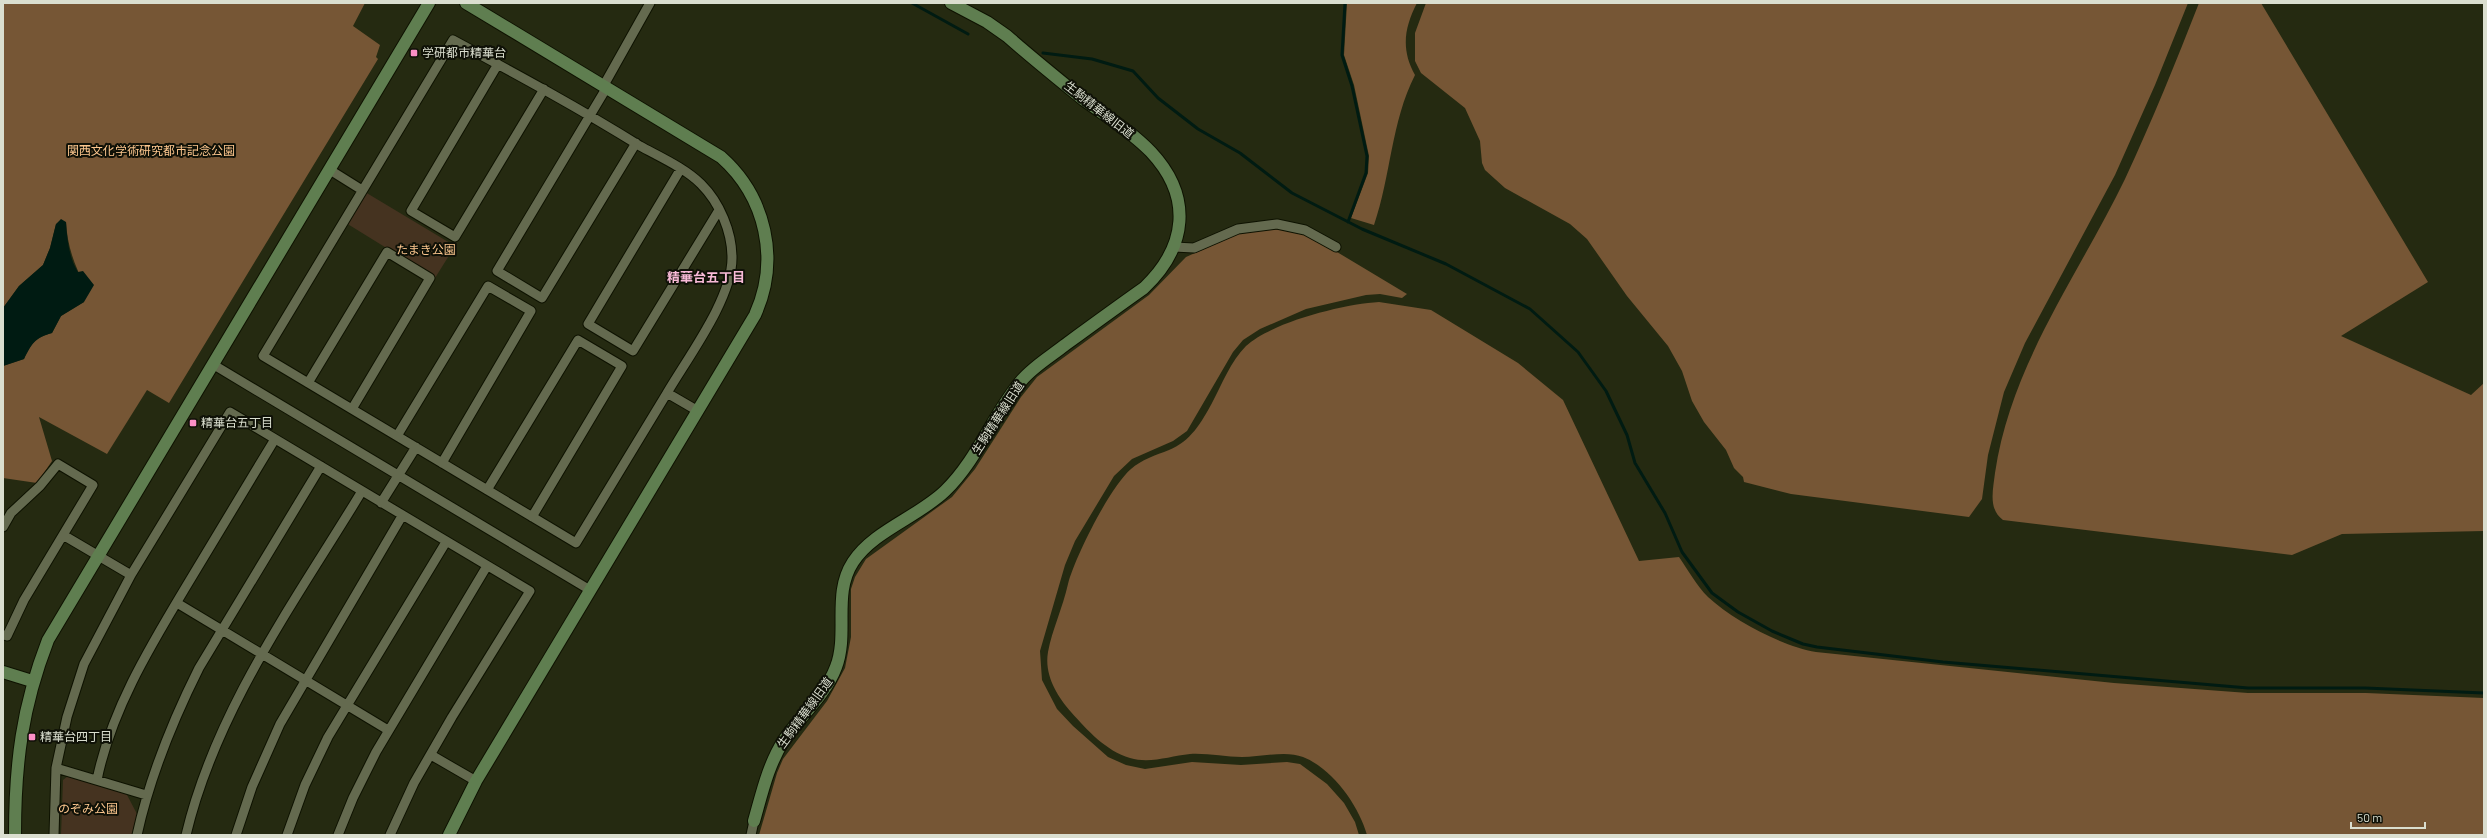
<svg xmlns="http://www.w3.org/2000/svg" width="2487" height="838" viewBox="0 0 2487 838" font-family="Barlow,'Noto Sans JP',sans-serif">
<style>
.green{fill:#453320}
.forest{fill:#765635}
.water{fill:#001b12}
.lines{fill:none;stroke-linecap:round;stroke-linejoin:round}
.stream{stroke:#001b12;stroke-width:3}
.street-casing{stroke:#0e1200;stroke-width:11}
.secondary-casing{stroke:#0e1200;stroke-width:14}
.street{stroke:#646a4f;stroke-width:9}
.secondary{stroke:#5f7e50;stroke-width:12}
.poi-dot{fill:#fb8fc5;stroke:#0f1107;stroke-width:1.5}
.labels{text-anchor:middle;stroke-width:4;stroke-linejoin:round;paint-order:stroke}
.poi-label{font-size:12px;fill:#dadecf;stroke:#0f1107;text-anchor:start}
.street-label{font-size:12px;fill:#dadecf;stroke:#0f1107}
.park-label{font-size:12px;fill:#fcc68e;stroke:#0f1107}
.neighbourhood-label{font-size:13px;font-weight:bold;fill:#f8bad7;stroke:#0f1107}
</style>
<rect width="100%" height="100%" fill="#252a11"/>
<path class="green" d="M365 192 455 246 435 278 346 223Z
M68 776 126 793 137 814 132 835H61L63 780Z"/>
<path class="forest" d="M3 3H365L353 26 380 45 376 57 378 59 169 403 147 390 107 454 39 417 52 461 37 483 3 478V366L24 359C30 344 36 337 52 333L61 316 84 302C82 293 82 280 78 271 71 255 67 240 66 222L56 224 50 248 43 265 19 286 3 308Z
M1347 3H1417C1404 28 1401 50 1415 75 1391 122 1391 176 1374 225L1351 218 1368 173 1369 156 1354 85 1344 55Z
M1426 3H2188L2155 85 2115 175 2025 343 2004 392 1988 455 1982 499 1969 517 1791 494 1744 482 1743 477 1734 468 1726 450 1704 422 1692 401 1682 371 1668 346 1627 296 1587 239 1570 224 1505 188 1485 170 1482 163 1480 141 1465 108 1421 73 1415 61V33Z
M2199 3H2261L2428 282 2341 336 2471 395 2484 383V531L2342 534 2292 555 2003 520C1988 509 1993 490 1995 473 2011 364 2078 276 2125 179 2152 121 2176 62 2199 3Z
M1263 229 1291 230 1312 237 1407 294 1402 298 1380 294 1366 295 1306 309 1260 329 1243 340 1233 352 1187 431 1173 441 1132 459 1114 476 1075 541 1065 565 1040 651 1042 680 1057 709 1073 726 1108 757 1126 765 1145 769 1192 762 1241 765 1287 762 1300 764 1327 784 1344 803 1355 822 1359 835H759L777 773 783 759 827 701 845 668 851 637V589L855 577 866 559 952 497 975 469 1021 397 1037 377 1149 295 1186 257 1242 232Z
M1379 302 1431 310 1518 363 1563 400 1639 561 1679 557C1688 570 1697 586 1708 597 1734 621 1782 646 1816 652L2114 683 2248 693H2366L2484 698V835H1367C1359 806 1333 769 1303 757 1286 750 1261 757 1242 757 1225 757 1207 753 1190 754 1170 756 1150 764 1130 758 1106 751 1087 730 1071 712 1057 696 1044 675 1048 652 1052 630 1063 607 1068 584 1075 557 1110 487 1131 469 1141 460 1156 455 1169 450 1191 441 1201 423 1212 403 1222 384 1231 361 1246 346 1272 322 1344 304 1379 302Z"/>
<path class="water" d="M61 219 66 222C67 239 69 258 78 272L83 271 94 285 84 302 61 316 52 333C34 338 32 344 24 359L3 366V308L19 286 43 265 50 248 56 224Z"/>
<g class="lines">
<path class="stream" d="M912 3 968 34
M1345 3 1342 55 1352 86 1367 156 1366 173 1348 222
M1043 53 1092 59 1133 71 1158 98 1198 129 1240 153 1292 193 1362 229 1446 264 1530 309 1578 352 1606 391 1627 435 1635 463 1665 513 1682 552 1712 593 1738 612 1772 631 1803 644 1817 647 1943 662 2248 688H2365L2484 693"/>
<g class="street-casing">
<path id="street" d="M498 64 411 211 455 237 544 89
M604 85 650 3
M607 87 497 271 542 298 636 143
M330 170 362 190
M680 170 588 324 633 351 719 210
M1174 247 1194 248 1238 229 1277 224 1305 230 1336 247
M214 365 590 590
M308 383 387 252 430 278 352 409
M667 393C688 357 732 299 732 258 732 232 720 203 701 184 685 168 660 157 640 146 579 108 516 74 453 40L263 356 576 543 667 393 698 411
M397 436 488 286 531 311 442 463
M487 490 578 340 622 366 532 517
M381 503 416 447
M3 527 11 513 40 486 58 464 93 485 24 600 7 636 3 635
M63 535 131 575
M177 603 388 730
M431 755 476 781
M56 768 146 795
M97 780C111 710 151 645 187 585 217 536 246 487 275 439
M54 835 56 768 67 717 84 664 131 575 230 412 530 591 452 717 414 783 390 835
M137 835C150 776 172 722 199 668L321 466
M186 835C216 709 296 600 362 491
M236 835 252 787 280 724 402 516
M287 835 305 785 328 737 446 542
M338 835 353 798 376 752 487 566
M751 835 754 821"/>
</g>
<g class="secondary-casing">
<path id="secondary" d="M3 672 32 681
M754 821C762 793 768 765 784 740 801 715 825 696 836 667 849 633 832 594 853 562 873 531 918 517 945 491 978 459 993 414 1022 380 1034 366 1051 356 1065 345 1091 326 1117 307 1144 288 1187 247 1193 197 1151 152 1132 132 1106 116 1084 100 1058 79 1032 58 1007 36L987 22 951 3
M15 835C15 763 22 707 48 640L429 3
M449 835 476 781 755 315C780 260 766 197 721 157L466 3"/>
</g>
<use href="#street" class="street"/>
<use href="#secondary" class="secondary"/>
</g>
<g class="poi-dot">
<rect x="410" y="49" width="8" height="8" rx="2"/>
<rect x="189" y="419" width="8" height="8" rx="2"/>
<rect x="28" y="733" width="8" height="8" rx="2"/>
</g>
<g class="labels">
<g class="poi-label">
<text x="422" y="57">学研都市精華台</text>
<text x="201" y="427">精華台五丁目</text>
<text x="40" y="741">精華台四丁目</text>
</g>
<g class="street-label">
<text transform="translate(1099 110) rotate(38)" y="4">生駒精華線旧道</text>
<text transform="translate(998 418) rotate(-57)" y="4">生駒精華線旧道</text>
<text transform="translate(805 713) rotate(-54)" y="4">生駒精華線旧道</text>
</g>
<g class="park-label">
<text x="151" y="155">関西文化学術研究都市記念公園</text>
<text x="426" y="254">たまき公園</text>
<text x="88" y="813">のぞみ公園</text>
</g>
<g class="neighbourhood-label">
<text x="706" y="282">精華台五丁目</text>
</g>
</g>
<rect width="2487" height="838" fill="none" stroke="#dadecf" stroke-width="8"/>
<path d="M2351 822v6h74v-6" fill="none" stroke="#dadecf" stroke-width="2"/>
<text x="2357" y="822" font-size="12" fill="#dadecf" stroke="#0f1107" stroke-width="3" paint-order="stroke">50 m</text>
</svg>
